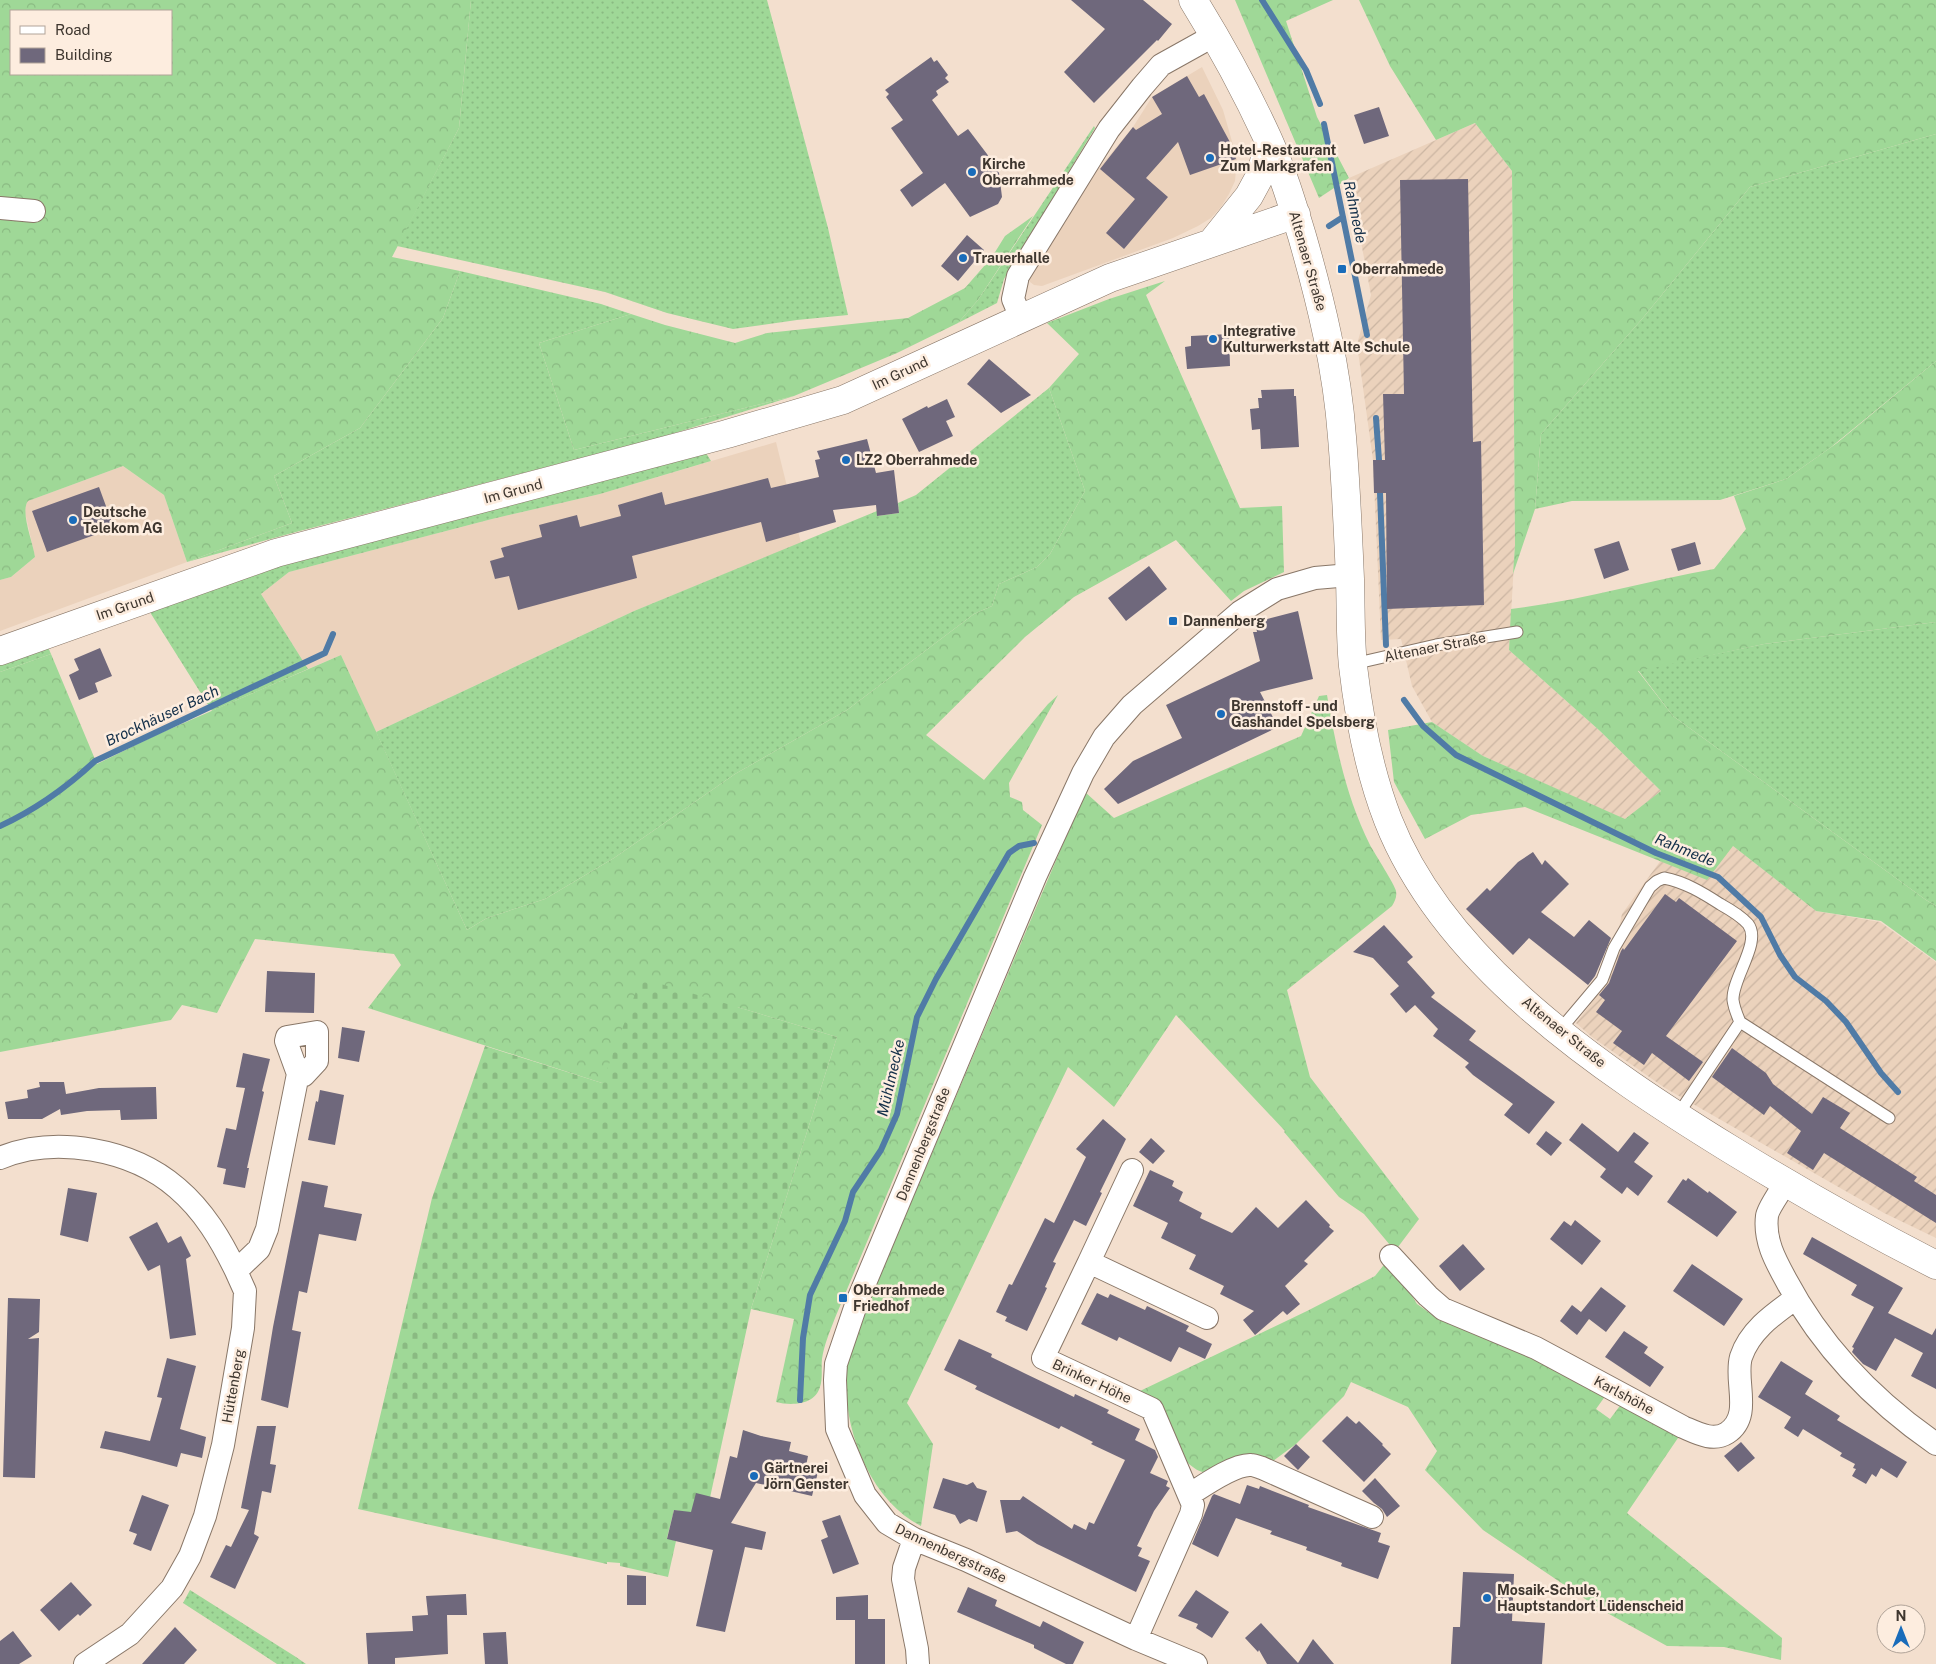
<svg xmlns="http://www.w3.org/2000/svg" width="1936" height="1664" viewBox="0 0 1936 1664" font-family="'Public Sans',sans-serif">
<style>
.built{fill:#ebd2bc}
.industrial{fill:url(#industrial-furrows)}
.grass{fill:url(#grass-dots)}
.forest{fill:url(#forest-crowns);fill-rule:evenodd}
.cemetery{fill:url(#cemetery-stones)}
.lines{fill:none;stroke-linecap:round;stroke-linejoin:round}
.stream{stroke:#507ba6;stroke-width:6}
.building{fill:#6f687c}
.service-casing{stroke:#897768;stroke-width:13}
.minor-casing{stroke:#897768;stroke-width:24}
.secondary-casing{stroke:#897768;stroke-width:29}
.service{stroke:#fff;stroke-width:11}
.minor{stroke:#fff;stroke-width:22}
.secondary{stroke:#fff;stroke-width:28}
.poi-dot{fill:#196cba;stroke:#fdeddf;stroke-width:2}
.labels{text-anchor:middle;stroke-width:5;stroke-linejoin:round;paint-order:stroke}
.poi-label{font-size:14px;font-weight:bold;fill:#3e362f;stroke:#fdeddf;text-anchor:start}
.street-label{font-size:14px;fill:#3e362f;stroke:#fdeddf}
.water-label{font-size:15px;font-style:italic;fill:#122e48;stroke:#fdeddf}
</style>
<defs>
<pattern id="industrial-furrows" width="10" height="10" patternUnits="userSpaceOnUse" patternTransform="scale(1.25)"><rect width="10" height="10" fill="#ebd2bc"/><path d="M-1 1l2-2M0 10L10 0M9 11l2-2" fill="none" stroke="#cbb5a2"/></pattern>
<pattern id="grass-dots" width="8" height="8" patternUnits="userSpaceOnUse" patternTransform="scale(1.25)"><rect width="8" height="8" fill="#9fd897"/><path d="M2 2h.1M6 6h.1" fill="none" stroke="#8aba82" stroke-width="1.8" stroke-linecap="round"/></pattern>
<pattern id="forest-crowns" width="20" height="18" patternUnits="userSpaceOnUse" patternTransform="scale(1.25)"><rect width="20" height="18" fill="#9fd897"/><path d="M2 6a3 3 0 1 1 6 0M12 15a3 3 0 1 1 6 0" fill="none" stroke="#8aba82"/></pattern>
<pattern id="cemetery-stones" width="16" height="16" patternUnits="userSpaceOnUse" patternTransform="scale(1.25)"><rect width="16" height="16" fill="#9fd897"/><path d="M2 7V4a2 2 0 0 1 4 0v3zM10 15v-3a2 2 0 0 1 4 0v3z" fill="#8aba82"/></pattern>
</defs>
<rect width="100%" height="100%" fill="#f3dfce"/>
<path class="built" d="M1202 67 1223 110 1237 159 1235 181 1229 194 1221 207 1211 218 1198 226 1173 238 1042 286 1034 285 1030 282 1029 278 1099 168 1133 127 1152 97Z
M776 442 801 543 634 611 376 732 341 655 308 669 261 594 289 572 492 519 600 494Z
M123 466 164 495 187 562 0 631V580L11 577 35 557 25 512 26 505 28 501Z"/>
<path class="industrial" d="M1475 123 1512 171 1515 545 1509 650 1600 731 1661 791 1625 820 1483 756 1432 722 1412 686 1401 639 1381 640 1373 460 1357 344 1371 295 1349 178Z
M1733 846 1816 911 1880 922 1936 962V1238L1884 1213 1665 1088 1592 1037 1576 1023 1607 983 1622 914 1661 860Z"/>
<path class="grass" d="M471 0H767L828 228 848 315 797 320 733 329 667 313 605 292 397 246 459 128Z
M1094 126 1095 128 1004 279 997 303 958 323 978 300Z
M1936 134V361L1830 448 1786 479 1720 500 1572 501 1535 509 1541 434 1642 319 1750 187Z
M460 271 601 304 631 314 539 343 574 450 794 396 662 437 296 532 187 562 292 523 274 476 360 428 443 318Z
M1049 388 1085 491 1050 554 1037 567 999 584 992 606 974 614 847 710 735 774 614 858 545 899 487 918 467 930 376 732 634 611 877 511V516L899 513 898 503 916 495Z
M706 453 711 461 600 494 492 519 289 572 261 594 308 669 212 711 148 609 253 572Z
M1936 622V906L1926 900 1673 716 1638 670 1764 644Z
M47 645 51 654 0 672V662Z
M190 1590 296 1657 306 1664H277L183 1603Z"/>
<path class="forest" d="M0 0H471L459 128 392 257 460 271 443 318 360 428 274 476 292 523 187 562 164 495 123 466 28 501C20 512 33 542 35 557L11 577 0 580ZM11 11H171V74H11Z
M1235 0H1333L1286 21 1317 117 1349 178 1319 198Z
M1359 0H1936V134L1750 187 1642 319 1541 434 1535 509 1513 574 1515 545 1512 171 1475 123 1436 140 1390 66Z
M1033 216 978 300 958 323 897 353 794 396 574 450 539 343 631 314 665 325 735 343 767 333 908 318 965 288 992 257 1005 236Z
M1165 281 1146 295 1240 508 1282 506 1284 572 1244 591 1231 601 1176 540 1074 597 1025 637 926 735 984 780 1048 704 1058 695 1009 783 1010 797 1022 802 1023 810 1042 825 835 1318C830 1331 824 1345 822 1359 821 1368 823 1378 820 1387 815 1405 791 1406 776 1402L794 1319 751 1309 837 1037 737 1007 602 1083 368 1008 401 965 394 954 255 939 217 1013 182 1005 171 1020 0 1052V672L51 654 97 764 156 735 341 655 467 930 487 918 545 899 614 858 735 774 847 710 974 614 992 606 999 584 1037 567 1050 554 1085 491 1049 388 1079 354 1047 323 1109 299Z
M1936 361V622L1764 644 1638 671 1673 716 1926 900 1936 906V961L1881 921 1816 911 1733 846 1707 880 1525 807 1471 815 1425 839 1394 782 1388 730 1432 722 1483 756 1625 819 1661 791 1600 731 1509 650 1511 609C1580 601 1646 581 1714 569L1746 529 1734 496 1786 479 1837 443Z
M1327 695C1336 747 1346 797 1370 845 1375 854 1395 885 1396 891 1397 897 1395 901 1392 906L1287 990 1310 1077 1419 1219 1395 1251 1364 1214 1339 1197 1284 1132 1285 1131 1176 1015 1114 1107 1068 1067 907 1403 933 1444 921 1526C868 1499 840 1423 847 1365 849 1350 862 1320 868 1304L1085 792 1114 818 1301 736 1319 696Z
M1387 1261 1396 1270 1417 1304 1434 1316 1534 1356 1606 1395 1596 1409 1610 1419 1622 1403 1680 1435 1627 1513 1782 1638 1781 1660 1724 1647 1667 1646 1600 1609 1483 1530 1425 1470 1437 1451 1408 1407 1351 1382 1344 1396 1296 1444 1269 1464 1208 1473C1199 1472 1193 1468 1187 1462L1162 1404 1140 1391 1307 1311 1375 1276Z"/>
<path class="cemetery" d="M641 978 837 1037 751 1309 706 1516 674 1510 667 1538 676 1541 668 1577 620 1566V1563L607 1562V1564L358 1509 432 1198 485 1046 602 1083Z"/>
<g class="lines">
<path class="stream" d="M1262 0 1306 70 1320 104
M1324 124 1367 335
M1329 226 1343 217
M1376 418 1379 460
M1380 493 1386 645
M1404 700 1423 726 1456 755 1656 853 1718 877 1761 917 1780 955 1795 977 1826 1001 1846 1022 1881 1073 1898 1092
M0 826C35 810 67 787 95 761L325 653 333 634
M800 1400 803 1338 810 1295 845 1221 853 1192 881 1150 897 1114 917 1017 936 979 1009 853 1019 846 1034 843"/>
</g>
<path class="building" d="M1071 0H1143L1172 24 1158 41 1157 40 1094 103 1064 72 1105 29Z
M931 57 934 62 937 60 948 75 945 78 949 82 936 91 938 95 932 100 958 136 968 129 987 154 999 173 1002 197 998 204 970 217 945 183 912 207 900 190 923 173 891 128 903 120 886 97 889 94 885 90Z
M1187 76 1199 97 1204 94 1231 144 1236 159 1190 175 1178 142 1146 178 1168 197 1124 249 1106 233 1135 199 1100 169 1133 127 1136 130 1162 114 1152 97Z
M1379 107 1389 136 1364 144 1354 115Z
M1468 179 1473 442 1481 441 1484 605 1387 609 1386 493H1374L1373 460H1385L1383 394H1404L1400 180Z
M967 235 984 250 958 281 941 266Z
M1229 334 1230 366 1187 369 1185 347 1191 346V336Z
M989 359 1031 395 1001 413 985 399 967 384Z
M1294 389V396H1296L1299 447 1261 449 1260 429 1252 430 1250 409 1259 408 1258 398H1262L1261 390Z
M947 399 955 417 946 421 953 436 919 452 902 419 927 406 928 408Z
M867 439 876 473 894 470 899 513 877 516 876 505 833 510 836 522 766 542 761 522 632 556 637 578 518 610 509 576 495 579 490 561 504 557 501 548 542 537 539 525 577 515 580 527 621 516 618 505 662 492 665 505 768 478 771 488 819 477 815 460 820 459 817 451Z
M99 487 114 528 47 552 32 511Z
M1619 541 1629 570 1604 579 1594 549Z
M1695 542 1701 564 1678 571 1671 549Z
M1149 566 1167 589 1126 621 1108 598Z
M1298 611 1313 679 1260 692 1278 727 1118 804 1104 789 1133 761 1182 738 1166 705 1260 661 1253 632H1257L1255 622Z
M100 648 112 676 95 683 98 692 79 700 69 675 79 670 74 659Z
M1533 852 1542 865 1545 860 1569 884 1541 912 1574 937 1589 920 1611 938 1595 976 1588 985 1529 938 1513 955 1466 909 1487 888 1490 891 1518 862Z
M1665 894 1676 902 1679 898 1737 941 1666 1036 1703 1062 1689 1081 1652 1053 1644 1065 1613 1043 1622 1031 1596 1012 1605 1000 1599 995 1609 983 1621 951 1623 948 1624 950Z
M1384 925 1413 957 1407 962 1435 993 1431 997 1476 1031 1469 1040 1555 1102 1529 1134 1504 1115 1513 1104 1473 1075 1465 1067 1469 1063 1433 1036 1438 1029 1415 1005 1406 1013 1390 994 1399 986 1373 958 1353 952Z
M267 971 315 973 314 1013 265 1012Z
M342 1027 365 1031 359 1062 338 1058Z
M1732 1048 1766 1073 1773 1084 1812 1114 1823 1097 1850 1113 1840 1128 1917 1177 1914 1181 1936 1195V1223L1824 1153 1813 1170 1787 1153 1801 1131 1770 1106 1764 1115 1712 1077Z
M243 1053 270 1059 262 1091 264 1092 247 1168H249L245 1188 223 1184 226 1169 217 1167 226 1128 236 1130 245 1088 236 1087Z
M39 1082H64L66 1094 99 1088 156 1087 157 1119 121 1120 120 1110 87 1111 61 1115 60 1109 42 1119H8L5 1102 28 1098 27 1090 40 1087Z
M320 1090 344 1095 335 1145 308 1140 316 1101 318 1102Z
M1103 1119 1126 1139 1100 1192 1102 1193 1086 1226 1074 1220 1053 1262 1056 1263 1045 1287 1047 1288 1027 1331 1005 1321 1007 1317 996 1312 1009 1284 1012 1285 1045 1218 1054 1223 1086 1157 1076 1149Z
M1582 1123 1618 1152 1634 1132 1649 1143 1634 1162 1653 1176 1638 1196 1627 1187 1622 1194 1600 1177 1606 1169 1569 1140Z
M1546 1131 1562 1143 1551 1156 1536 1144Z
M1151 1138 1165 1151 1153 1164 1139 1152Z
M1150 1170 1174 1181 1172 1186 1183 1192 1179 1201 1202 1213 1200 1218 1232 1233 1256 1207 1278 1228 1306 1200 1330 1225 1329 1227 1334 1231 1304 1261 1308 1264 1285 1286 1300 1304 1287 1315 1283 1311 1255 1335 1243 1320 1254 1311 1220 1294 1224 1286 1189 1269 1196 1255 1161 1238 1168 1223 1133 1206Z
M1688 1178 1708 1193 1709 1191 1737 1212 1717 1237 1667 1202 1683 1179 1686 1181Z
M302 1181 328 1186 324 1207 362 1214 356 1241 319 1234 307 1293 299 1291 292 1330 301 1332 288 1408 261 1400 273 1327Z
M68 1188 97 1193 88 1242 60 1235Z
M1575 1220 1601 1241 1582 1265 1550 1239 1564 1221 1571 1226Z
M157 1222 168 1243 181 1236 191 1256 186 1259 196 1335 170 1339 160 1265 148 1271 129 1237Z
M1812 1237 1903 1288 1888 1313 1932 1335 1936 1328V1389L1911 1376 1923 1353 1895 1338 1876 1371 1863 1364 1852 1352 1854 1348 1852 1347 1874 1307 1851 1295 1857 1285 1803 1254Z
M1463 1244 1485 1269 1460 1291 1439 1266Z
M1692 1264 1743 1299 1724 1326 1673 1291Z
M1601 1287 1626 1306 1606 1332 1589 1319 1577 1335 1560 1321 1572 1305 1581 1312Z
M1097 1293 1108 1298 1110 1294 1145 1310 1147 1306 1189 1326 1186 1331 1212 1344 1205 1359 1179 1347 1171 1362 1119 1337 1117 1341 1081 1324Z
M8 1298 40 1299 39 1332 28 1339 39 1338 35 1478 3 1477Z
M1624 1331 1648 1347 1644 1353 1664 1367 1650 1387 1605 1357Z
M959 1339 992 1354 991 1357 1024 1373 1074 1397 1075 1394 1109 1410 1107 1413 1140 1429 1135 1440 1155 1450 1158 1457 1150 1473 1168 1481 1166 1486 1170 1488 1154 1511 1137 1546 1142 1548 1138 1556 1150 1561 1136 1592 1037 1544 1017 1531 1006 1533 1000 1500H1020L1023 1496 1072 1529 1074 1524 1086 1530 1089 1522 1094 1524 1125 1460 1091 1444 1093 1442 1061 1426 1059 1429 975 1389 977 1386 944 1370Z
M167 1358 196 1366 180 1429 206 1437 202 1458 181 1453 177 1467 121 1452 100 1448 105 1431 150 1441 162 1398 157 1397Z
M1781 1361 1813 1381 1805 1394 1840 1416 1837 1420 1907 1462 1897 1478 1881 1468 1876 1477 1872 1474 1866 1484 1852 1476 1856 1469 1853 1468 1855 1464 1840 1456 1842 1453 1803 1429 1798 1437 1784 1428 1791 1417 1758 1397Z
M1347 1416 1356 1424 1359 1421 1383 1444 1382 1445 1391 1454 1364 1482 1322 1441Z
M257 1426H276L270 1464 276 1465 271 1493 262 1491 254 1534 259 1537 235 1589 210 1577 226 1545 231 1547 249 1510 241 1508Z
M743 1430 761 1436 791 1442 789 1451 808 1456 806 1466 819 1468 812 1496 756 1483 731 1523 766 1532 762 1550 745 1547 725 1632 696 1626 713 1550 667 1539 674 1510 691 1512 696 1493 720 1499 730 1456 737 1458Z
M1741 1442 1755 1458 1738 1472 1724 1456Z
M1296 1444 1310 1457 1298 1470 1284 1456Z
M943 1478 967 1485 973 1482 977 1488 987 1491 977 1522 969 1519 960 1524 955 1515 933 1508Z
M1375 1478 1400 1506 1387 1517 1382 1509 1374 1503 1362 1491Z
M1247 1485 1259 1489 1260 1486 1309 1505 1308 1507 1381 1533 1378 1542 1390 1546 1378 1579 1341 1566 1342 1563 1306 1550 1307 1547 1270 1534 1272 1531 1236 1518 1218 1557 1192 1544 1212 1496 1214 1494 1240 1504Z
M142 1495 169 1505 151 1551 133 1544 137 1534 129 1531Z
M840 1515 859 1564 833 1574 821 1540 828 1537 822 1521Z
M1463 1572 1514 1574 1512 1621 1545 1623 1542 1664H1451L1453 1627H1460Z
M627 1575 646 1576V1605H627Z
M71 1582 92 1605 80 1616 78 1614 59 1631 40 1610Z
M968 1587 997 1600 995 1606 1040 1627 1043 1621 1084 1642 1073 1664H1066L1034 1648V1645L957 1612Z
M1196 1590 1229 1612 1212 1638 1196 1628 1198 1624 1178 1616Z
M466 1594 467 1615H447L448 1654 395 1658V1664H368L366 1633 413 1631 412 1616 428 1615 426 1596Z
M868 1595V1619H885V1664H855V1620H836V1597Z
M1261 1623 1298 1663 1313 1639 1334 1664H1267L1259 1650 1258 1652 1245 1638Z
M175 1627 197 1650 184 1664H142Z
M13 1631 32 1656 19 1664H0V1641Z
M506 1632 508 1664H485L483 1633Z"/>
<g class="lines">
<g class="service-casing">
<path id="service" d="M1353 664 1436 645 1517 632
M1559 1031 1602 980 1614 948 1650 887 1657 881 1664 878C1685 882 1703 893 1720 904 1729 909 1740 915 1748 924 1762 942 1732 978 1733 1000 1734 1008 1737 1015 1740 1022
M1677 1116 1740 1022 1889 1118"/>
</g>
<g class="minor-casing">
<path id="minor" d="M0 208 34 211
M1021 318 1013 299 1018 276 1109 129 1142 87 1161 65 1215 35
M0 1158C55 1135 132 1149 177 1188 204 1211 221 1240 236 1271
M1132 1170 1089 1262 1207 1318
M1785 1183C1781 1191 1768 1208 1767 1216 1764 1240 1775 1260 1786 1280 1821 1346 1874 1401 1936 1444
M1391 1256 1428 1296 1443 1309 1536 1348 1683 1427C1697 1433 1713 1442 1727 1433 1753 1416 1734 1381 1741 1357 1750 1330 1774 1314 1796 1298
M1089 1262 1043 1358 1152 1409 1193 1505 1191 1514 1136 1639
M1189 1495C1203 1486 1234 1464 1251 1465 1254 1465 1259 1467 1262 1468L1372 1517
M914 1539 904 1568 903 1579 917 1649 918 1664
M85 1664 130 1634 172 1588 190 1556 205 1516 223 1445 243 1328 245 1291 236 1271 259 1249 267 1229 298 1074 286 1041 287 1037 317 1032V1061L304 1075 298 1074
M1196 1664 1136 1639 966 1560 914 1539 887 1523 865 1495 837 1429 835 1380 836 1364 857 1302 1035 877 1083 773 1104 737 1132 705 1240 612 1277 589 1315 578 1350 575"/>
</g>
<g class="secondary-casing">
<path id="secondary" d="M1193 0C1221 45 1246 91 1268 139 1282 170 1292 203 1302 236 1321 302 1337 368 1342 437 1346 484 1348 532 1350 579 1351 608 1350 637 1353 666 1359 718 1369 771 1388 820 1445 965 1602 1070 1730 1149 1797 1190 1865 1229 1936 1265
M1213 241 1249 196 1261 174 1269 142
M0 651 276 553 727 434 843 400 1110 278 1296 214"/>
</g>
<use href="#service" class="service"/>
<use href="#minor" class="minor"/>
<use href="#secondary" class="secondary"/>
</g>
<g class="poi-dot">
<circle cx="1210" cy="158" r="5"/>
<circle cx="972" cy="172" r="5"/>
<circle cx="963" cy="258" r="5"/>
<rect x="1337" y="264" width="10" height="10" rx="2.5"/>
<circle cx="1213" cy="339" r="5"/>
<circle cx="846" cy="460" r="5"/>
<circle cx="73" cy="520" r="5"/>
<rect x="1168" y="616" width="10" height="10" rx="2.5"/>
<circle cx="1221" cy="714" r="5"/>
<rect x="838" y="1293" width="10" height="10" rx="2.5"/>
<circle cx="754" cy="1476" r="5"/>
<circle cx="1487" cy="1598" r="5"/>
</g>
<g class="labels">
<g class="poi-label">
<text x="1220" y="155">Hotel-Restaurant<tspan x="1220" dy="16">Zum Markgrafen</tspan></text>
<text x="982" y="169">Kirche<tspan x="982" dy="16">Oberrahmede</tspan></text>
<text x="973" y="263">Trauerhalle</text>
<text x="1352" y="274">Oberrahmede</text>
<text x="1223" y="336">Integrative<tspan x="1223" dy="16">Kulturwerkstatt Alte Schule</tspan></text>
<text x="856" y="465">LZ2 Oberrahmede</text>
<text x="83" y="517">Deutsche<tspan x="83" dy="16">Telekom AG</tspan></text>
<text x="1183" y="626">Dannenberg</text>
<text x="1231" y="711">Brennstoff - und<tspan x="1231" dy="16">Gashandel Spelsberg</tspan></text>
<text x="853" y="1295">Oberrahmede<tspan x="853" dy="16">Friedhof</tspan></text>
<text x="764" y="1473">Gärtnerei<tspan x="764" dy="16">Jörn Genster</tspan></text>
<text x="1497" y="1595">Mosaik-Schule,<tspan x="1497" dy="16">Hauptstandort Lüdenscheid</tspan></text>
</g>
<g class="street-label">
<text transform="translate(1308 261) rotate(74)" y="5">Altenaer Straße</text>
<text transform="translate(900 373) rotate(-25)" y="5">Im Grund</text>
<text transform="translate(513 491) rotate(-15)" y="5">Im Grund</text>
<text transform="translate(125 606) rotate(-19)" y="5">Im Grund</text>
<text transform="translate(1435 647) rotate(-11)" y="5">Altenaer Straße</text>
<text transform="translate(1564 1032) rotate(39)" y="5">Altenaer Straße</text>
<text transform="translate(923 1144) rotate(-68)" y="5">Dannenbergstraße</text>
<text transform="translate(1092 1381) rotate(25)" y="5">Brinker Höhe</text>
<text transform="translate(233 1386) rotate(-80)" y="5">Hüttenberg</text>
<text transform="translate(1624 1395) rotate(28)" y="5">Karlshöhe</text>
<text transform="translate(951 1553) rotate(25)" y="5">Dannenbergstraße</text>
</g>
<g class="water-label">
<text transform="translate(1355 212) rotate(78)" y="5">Rahmede</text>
<text transform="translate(162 716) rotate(-25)" y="5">Brockhäuser Bach</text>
<text transform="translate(1685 850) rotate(22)" y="5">Rahmede</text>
<text transform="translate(891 1078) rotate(-77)" y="5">Mühlmecke</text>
</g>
</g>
<rect x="10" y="10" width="162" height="65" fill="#fdeddf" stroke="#b1a499"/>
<rect x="20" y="26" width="25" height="8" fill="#ffffff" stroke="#b1a499"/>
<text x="55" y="35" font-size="15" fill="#3e362f">Road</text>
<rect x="20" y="48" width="25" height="15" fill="#6f687c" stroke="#b1a499"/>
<text x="55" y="60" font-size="15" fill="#3e362f">Building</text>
<g transform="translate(1901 1629)"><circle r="24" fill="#fdeddf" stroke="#b1a499"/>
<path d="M0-4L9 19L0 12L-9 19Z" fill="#196cba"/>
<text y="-8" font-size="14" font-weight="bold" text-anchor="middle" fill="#3e362f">N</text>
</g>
</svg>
